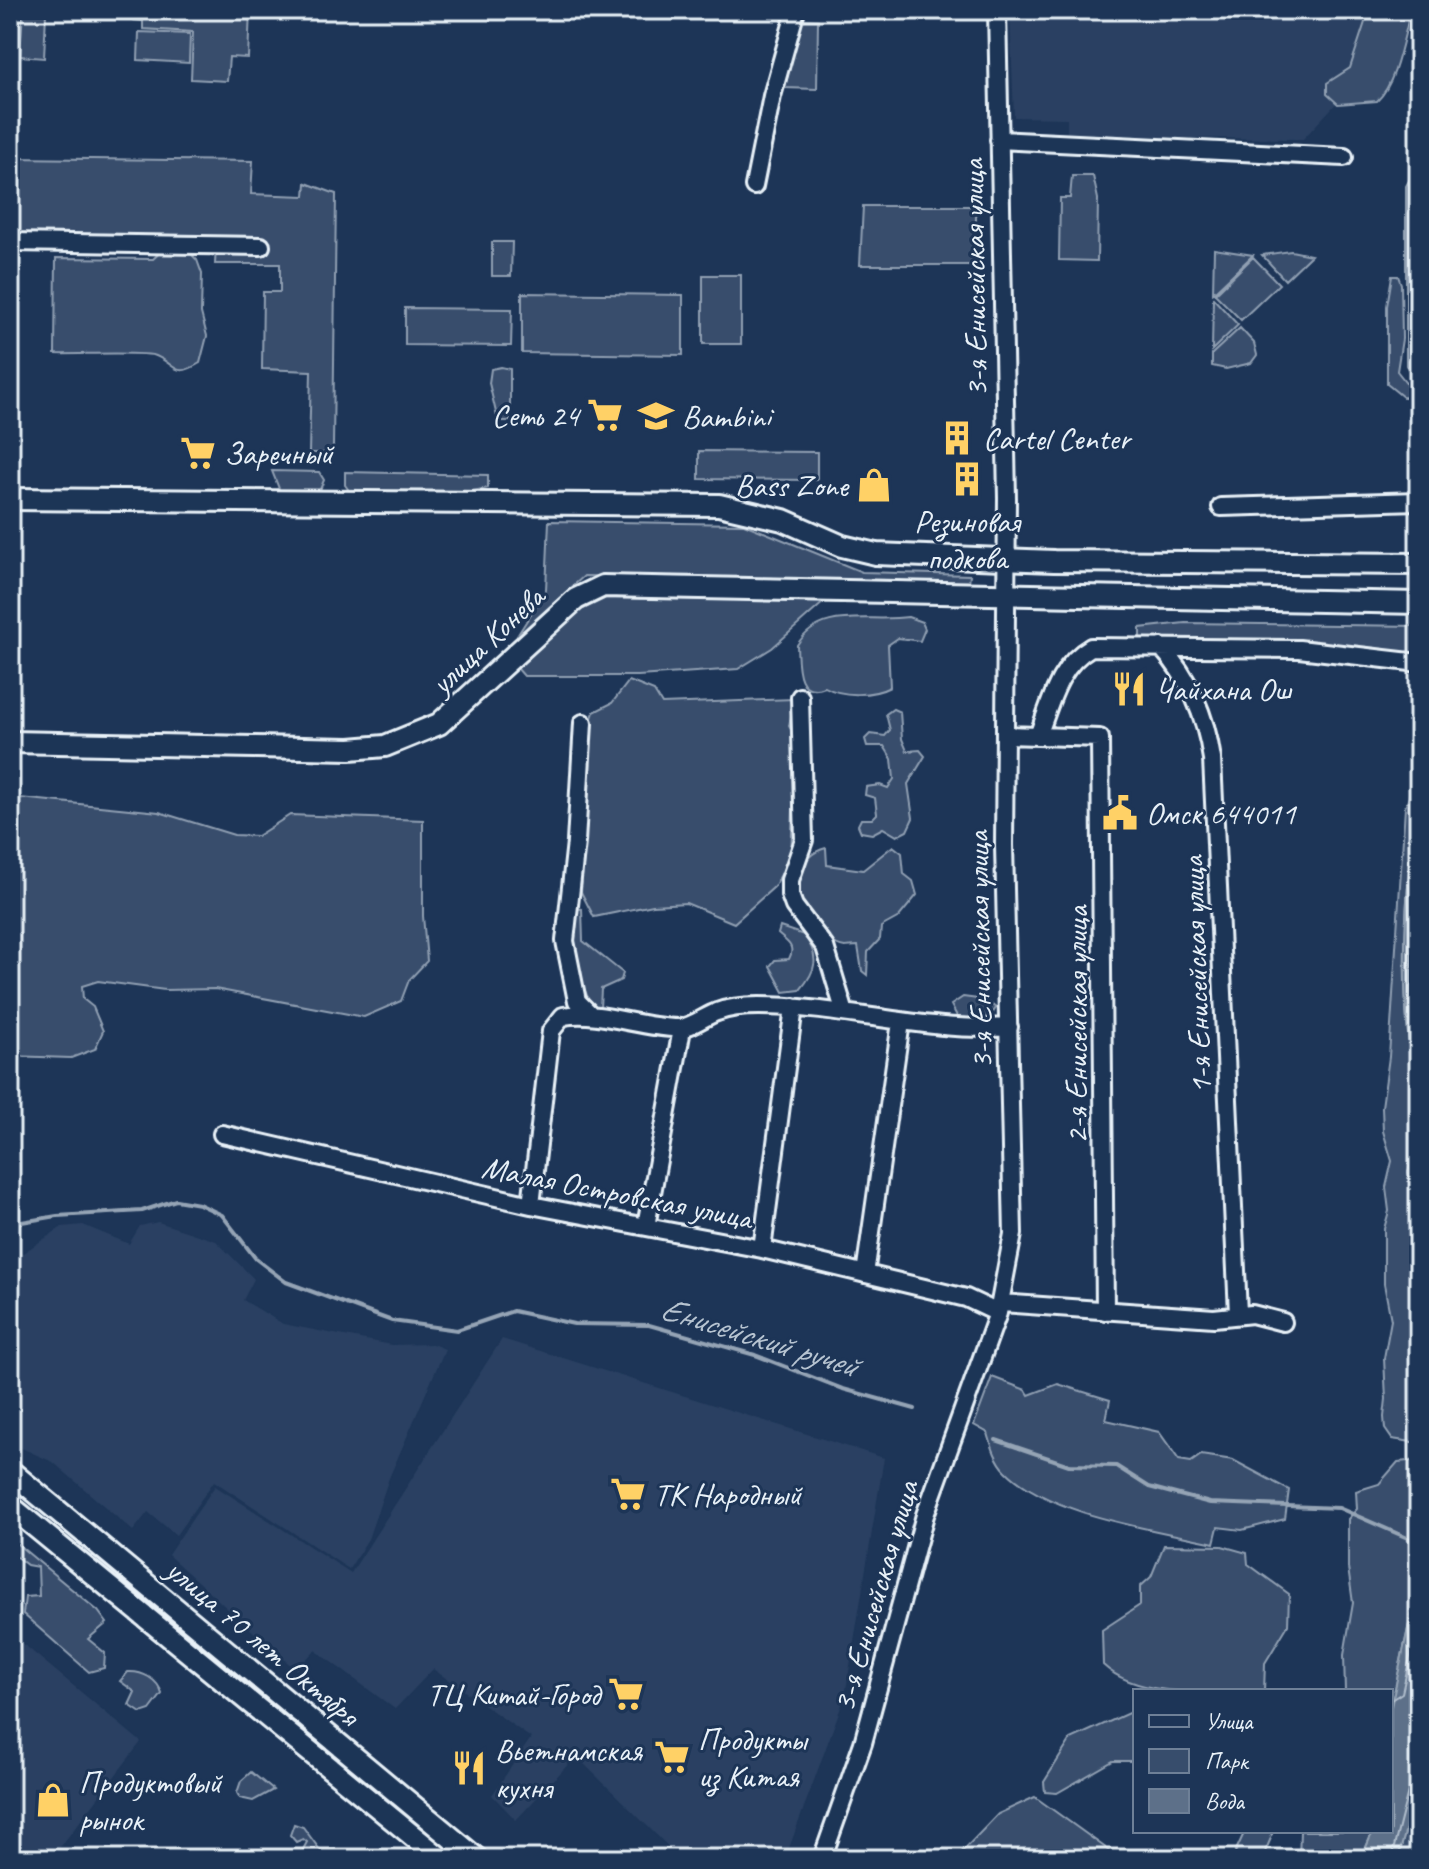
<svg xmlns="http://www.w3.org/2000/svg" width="1429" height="1869" viewBox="0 0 1429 1869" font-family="Caveat,sans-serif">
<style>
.built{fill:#2a4162}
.green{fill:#374d6c;stroke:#909fb2;stroke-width:2}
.water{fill:#5d7089;stroke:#95a4b5;stroke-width:2}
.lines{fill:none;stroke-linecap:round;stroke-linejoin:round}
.shore{stroke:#b0bdcc;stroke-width:2}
.stream{stroke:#95a4b5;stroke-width:4}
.minor-casing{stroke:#e8f1f8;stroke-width:22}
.major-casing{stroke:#e8f1f8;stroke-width:26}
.minor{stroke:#1d3557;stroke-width:16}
.major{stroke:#1d3557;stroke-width:20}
.labels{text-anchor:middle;stroke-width:6;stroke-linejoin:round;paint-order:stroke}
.street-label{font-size:32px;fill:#e8f1f8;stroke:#1d3557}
.poi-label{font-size:32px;fill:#e8f1f8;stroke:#1d3557;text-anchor:start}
.water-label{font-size:34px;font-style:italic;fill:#b7c4d1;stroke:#1d3557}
</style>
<rect width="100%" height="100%" fill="#1d3557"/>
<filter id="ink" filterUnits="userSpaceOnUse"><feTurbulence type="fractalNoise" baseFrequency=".0125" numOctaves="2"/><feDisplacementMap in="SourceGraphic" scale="16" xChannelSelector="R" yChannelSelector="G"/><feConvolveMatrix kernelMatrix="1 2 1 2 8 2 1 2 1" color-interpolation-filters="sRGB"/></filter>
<g filter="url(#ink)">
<path class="built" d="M1010 10H1376L1343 96 1303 139 1067 137V118L1014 117Z
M158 1222 216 1241 254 1279 243 1300 283 1324 391 1345 432 1344 445 1349 389 1478 368 1539 349 1569 214 1481 176 1535 148 1512 133 1531 53 1462 10 1443V1247L23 1253 62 1227 83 1225 129 1244 140 1226Z
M502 1339 884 1458 845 1696 785 1859H681L576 1756 516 1820 492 1795 531 1738 433 1669 395 1709 315 1650 296 1670 168 1555 215 1486 351 1573Z
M10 1633 141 1742 51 1859H10Z"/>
<path class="green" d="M135 10H250L248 58 229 57 227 81 191 79 193 32 143 29V21L134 20Z
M1369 10H1411C1403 37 1397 83 1377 101L1338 104 1327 94V83L1350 68Z
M23 11 46 13 44 58 20 56Z
M800 19 818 20 817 89 785 88Z
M139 32 190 34 189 63 138 60Z
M10 158 253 161 251 194 305 196 306 183 336 194 333 447 327 453H309L311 371 262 369 263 292H280V264H215L216 247 10 235Z
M1072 176H1093L1098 199 1097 261 1059 260 1060 198H1070Z
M863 206H976V265H860Z
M492 242H512L511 276H492Z
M186 249 197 260 202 274 201 313 207 336 200 363C174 379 177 365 156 356 146 351 72 355 55 354L56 258 153 259 163 250Z
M1214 249 1253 255 1213 293Z
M1291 251 1311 255 1285 280 1262 255Z
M1253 257 1279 284 1241 320 1215 294Z
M703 275H741V344H703Z
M1392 276H1398L1401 284 1402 339 1397 371 1419 399 1403 397 1387 384V306Z
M522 293 683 295V355L522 353Z
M1213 298 1238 325 1212 350Z
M405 308 512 309 511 346 405 345Z
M1240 328 1254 343 1257 355 1251 363 1226 369 1212 366V354Z
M501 367 510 369V421H498L489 383 491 369Z
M699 451 817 452V480L699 479Z
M272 471 319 472 324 480 319 492 280 491Z
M345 472 488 475V488L457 494 351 493 345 485Z
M549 521 744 524 862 572 970 575 969 582 584 576 517 636 546 590Z
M606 598 825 601 772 648 738 669 638 676H524L517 668 571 615Z
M908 617 922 622 925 629 920 641 898 638 888 645 890 687C873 696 842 697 825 687 796 698 798 664 797 645 821 606 869 623 908 617Z
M1185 623 1419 626V655L1140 640V628Z
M629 681 654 691 662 704 794 699 789 726 796 738 791 857 774 887 734 923 686 903 653 905 594 917 581 892 584 855 580 815 588 783 583 766 586 736 594 712 612 703Z
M893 709 900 712 902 739 907 751 920 750 925 756 908 784 913 818 907 831 897 836 883 828 872 834 861 832 858 825 861 819H872L877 814 875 798 865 795 866 787 880 785 888 788 894 779 892 759 884 746H867L865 739 870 734 885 736 890 730 886 714Z
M1418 766C1410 863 1397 962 1411 1058L1419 1062V1160L1411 1164 1408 1172 1412 1190 1419 1193V1443L1392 1439 1385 1429 1384 1417 1386 1399 1384 1358 1391 1320 1384 1284V1229L1389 1211 1386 1187 1392 1161 1383 1131 1382 1107 1389 1057 1405 807C1412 794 1410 783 1418 766Z
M10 797 159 812 234 835 257 836 290 815 423 820V916L427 961 409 980 401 1001 364 1017 215 989 165 990 98 981 82 986 83 999 93 1007 103 1031 95 1049 71 1058 10 1056Z
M893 846 902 853 904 874 913 881 917 895 899 917 881 927 880 939 868 952 867 975 862 971 858 946C853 946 849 947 845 947 832 946 823 932 817 923 813 917 808 915 804 909 791 886 799 855 826 848L827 865 863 870Z
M573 908 582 909 583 941 623 973 621 980 601 989 600 1008H593C576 975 569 945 573 908Z
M780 927 804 935C820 957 817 970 800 990L784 992 770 966 775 960 789 959C796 946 787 942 778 934Z
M963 997 985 1000 996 1008 988 1020 958 1018 951 1005Z
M992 1377 1026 1390 1029 1395 1058 1384 1110 1400 1106 1420 1159 1432 1179 1460 1191 1462 1201 1455 1233 1460 1289 1490 1285 1519 1242 1530 1218 1527 1214 1543C1153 1529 1051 1516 1006 1471 996 1461 992 1447 988 1433L974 1425Z
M1419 1460V1578L1391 1707V1691H1345L1344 1655 1353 1603 1348 1568V1519L1357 1509 1356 1491 1379 1484 1398 1462Z
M10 1538 98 1611 107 1623 88 1639 105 1653 104 1668 89 1672 23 1614 25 1597 39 1596 38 1567 27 1565 10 1552Z
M1164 1545 1222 1546 1247 1553 1248 1564 1289 1594 1288 1625 1265 1663 1264 1691C1215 1691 1140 1700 1103 1665L1102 1630 1140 1605V1587L1151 1577Z
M128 1672C142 1671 158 1679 162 1694L150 1710 141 1713 129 1705 135 1692 120 1681Z
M1135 1710V1761H1113L1057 1793 1045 1792 1044 1782 1071 1739Z
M251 1772 273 1790 253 1801 240 1798 237 1793 241 1781Z
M1419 1780V1859H1398Z
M1035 1797 1121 1859H955L998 1814Z
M294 1824 303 1827 323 1854 357 1859H298L307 1842 303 1839 296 1842 290 1835Z
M1245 1831H1274L1262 1859H1232Z
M1300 1831H1373L1361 1859H1299Z"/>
<path class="water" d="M1419 163V390L1406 365V186Z
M1419 736V1062L1411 1058C1397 962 1410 863 1418 767L1415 750Z
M1419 1578V1780L1398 1859H1361L1373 1831H1391V1707Z"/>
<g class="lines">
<path class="shore" d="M1419 180 1414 189V362L1419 373
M1419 857C1414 911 1404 1002 1419 1053
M1391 1700 1402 1693 1419 1616
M1391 1859 1408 1791 1419 1786"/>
<path class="stream" d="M10 1224 57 1216 142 1211 176 1200 199 1204 222 1215 256 1259 286 1282 392 1321 457 1330 513 1311 574 1324 649 1325 755 1355 843 1389 915 1409
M996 1440 1069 1465 1116 1466 1149 1487 1210 1503 1339 1508 1419 1543"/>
<g class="minor-casing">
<path id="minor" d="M999 140 1344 157
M754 186 772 96 796 10
M10 242 261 246
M1221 507 1419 501
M1161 647C1190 679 1206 717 1212 759L1238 1313
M800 697 804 840 790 880V895L794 906 825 947 845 1013
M583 723 576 842 565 941 577 1001 589 1013
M1005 735 1100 738 1105 1311
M1038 736C1051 702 1058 666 1091 647L1299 649 1419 663
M222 1134 531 1205 762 1249 966 1298 998 1313
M531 1205 551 1031 563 1016C602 1010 639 1028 678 1028 691 1028 705 1016 717 1012 730 1007 745 1006 759 1006 843 1006 925 1033 1009 1027
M646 1226 682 1029
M762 1249 794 1007
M865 1274 901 1022
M1001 1303 1214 1318 1252 1314 1283 1322
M822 1859 863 1743 925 1515 998 1313 1013 1234 1004 845 1007 498 997 10"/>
</g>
<g class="major-casing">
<path id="major" d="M10 499 719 505 783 520 842 546 876 554 1054 561 1419 564
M10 742 350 749 385 746 439 724 576 599 603 586 1419 603
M10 1471 477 1859
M10 1506 441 1859"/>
</g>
<use href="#minor" class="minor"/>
<use href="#major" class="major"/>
</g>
</g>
<defs>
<g id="supermarket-bare" transform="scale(2.76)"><path d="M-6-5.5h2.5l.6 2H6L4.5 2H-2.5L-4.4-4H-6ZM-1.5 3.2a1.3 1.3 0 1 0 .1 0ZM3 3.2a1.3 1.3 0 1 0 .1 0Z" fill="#ffd166" stroke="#1d3557" stroke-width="2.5" paint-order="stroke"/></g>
<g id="school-bare" transform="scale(2.76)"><path d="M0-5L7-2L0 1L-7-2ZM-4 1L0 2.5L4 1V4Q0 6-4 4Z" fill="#ffd166" stroke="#1d3557" stroke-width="2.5" paint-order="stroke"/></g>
<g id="building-bare" transform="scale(2.76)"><path d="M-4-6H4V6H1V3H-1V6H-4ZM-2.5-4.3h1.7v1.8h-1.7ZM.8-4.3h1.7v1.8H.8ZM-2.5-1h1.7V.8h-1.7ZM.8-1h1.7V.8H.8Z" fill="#ffd166" stroke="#1d3557" stroke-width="2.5" paint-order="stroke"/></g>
<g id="shop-bare" transform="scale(2.76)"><path d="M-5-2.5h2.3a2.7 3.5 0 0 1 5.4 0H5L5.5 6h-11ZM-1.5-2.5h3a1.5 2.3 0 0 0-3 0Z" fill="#ffd166" stroke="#1d3557" stroke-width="2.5" paint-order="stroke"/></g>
<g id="restaurant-bare" transform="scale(2.76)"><path d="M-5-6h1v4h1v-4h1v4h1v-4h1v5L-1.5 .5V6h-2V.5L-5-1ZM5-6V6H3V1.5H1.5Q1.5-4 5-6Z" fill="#ffd166" stroke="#1d3557" stroke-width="2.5" paint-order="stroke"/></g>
<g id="civic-bare" transform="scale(2.76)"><path d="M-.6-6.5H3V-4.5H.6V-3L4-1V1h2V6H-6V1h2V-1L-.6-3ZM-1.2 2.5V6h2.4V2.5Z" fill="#ffd166" stroke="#1d3557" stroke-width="2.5" paint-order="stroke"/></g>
</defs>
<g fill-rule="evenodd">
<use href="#supermarket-bare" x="605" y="415"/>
<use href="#school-bare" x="656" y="416"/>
<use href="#building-bare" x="957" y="438"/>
<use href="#supermarket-bare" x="198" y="453"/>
<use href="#building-bare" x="967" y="479"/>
<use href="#shop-bare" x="874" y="485"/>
<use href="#restaurant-bare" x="1129" y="689"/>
<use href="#civic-bare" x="1120" y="813"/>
<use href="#supermarket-bare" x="628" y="1494"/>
<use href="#supermarket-bare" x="626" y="1694"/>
<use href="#supermarket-bare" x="672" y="1757"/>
<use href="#restaurant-bare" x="469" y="1768"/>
<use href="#shop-bare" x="53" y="1800"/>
</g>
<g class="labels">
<g class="street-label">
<text transform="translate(974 278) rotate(-91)" y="11">3-я Енисейская улица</text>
<text transform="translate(487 640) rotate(-43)" y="11">улица Конева</text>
<text transform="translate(979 950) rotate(-91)" y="11">3-я Енисейская улица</text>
<text transform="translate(1196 975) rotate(-92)" y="11">1-я Енисейская улица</text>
<text transform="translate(1076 1025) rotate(-90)" y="11">2-я Енисейская улица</text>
<text transform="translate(617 1192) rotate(11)" y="11">Малая Островская улица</text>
<text transform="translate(875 1596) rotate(-74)" y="11">3-я Енисейская улица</text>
<text transform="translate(263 1642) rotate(40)" y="11">улица 70 лет Октября</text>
</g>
<g class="poi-label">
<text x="579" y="426" text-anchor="end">Сеть 24</text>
<text x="682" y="427">Bambini</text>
<text x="983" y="449">Cartel Center</text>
<text x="224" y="464">Заречный</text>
<text x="848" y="496" text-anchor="end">Bass Zone</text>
<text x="967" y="532" text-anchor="middle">Резиновая<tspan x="967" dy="37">подкова</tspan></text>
<text x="1155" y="700">Чайхана Ош</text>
<text x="1146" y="824">Омск 644011</text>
<text x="654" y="1505">ТК Народный</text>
<text x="600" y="1705" text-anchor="end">ТЦ Китай-Город</text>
<text x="698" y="1750">Продукты<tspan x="698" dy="37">из Китая</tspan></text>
<text x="495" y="1761">Вьетнамская<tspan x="495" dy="37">кухня</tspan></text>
<text x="79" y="1793">Продуктовый<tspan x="79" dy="37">рынок</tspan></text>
</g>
<g class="water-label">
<text transform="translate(759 1336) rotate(17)" y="12">Енисейский ручей</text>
</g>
</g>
<rect width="1429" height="1869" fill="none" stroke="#1d3557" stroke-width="40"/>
<rect x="20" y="20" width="1389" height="1829" fill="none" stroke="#e8f1f8" stroke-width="3" filter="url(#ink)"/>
<rect x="1133" y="1689" width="260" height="144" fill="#1d3557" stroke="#6e8097" stroke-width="2"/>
<rect x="1149" y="1715" width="40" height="12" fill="#1d3557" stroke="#6e8097" stroke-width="2"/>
<text x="1205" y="1729" font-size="24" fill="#e8f1f8">Улица</text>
<rect x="1149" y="1749" width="40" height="24" fill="#374d6c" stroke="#6e8097" stroke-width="2"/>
<text x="1205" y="1769" font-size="24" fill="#e8f1f8">Парк</text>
<rect x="1149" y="1789" width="40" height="24" fill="#5d7089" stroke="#6e8097" stroke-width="2"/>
<text x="1205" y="1809" font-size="24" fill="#e8f1f8">Вода</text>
</svg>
